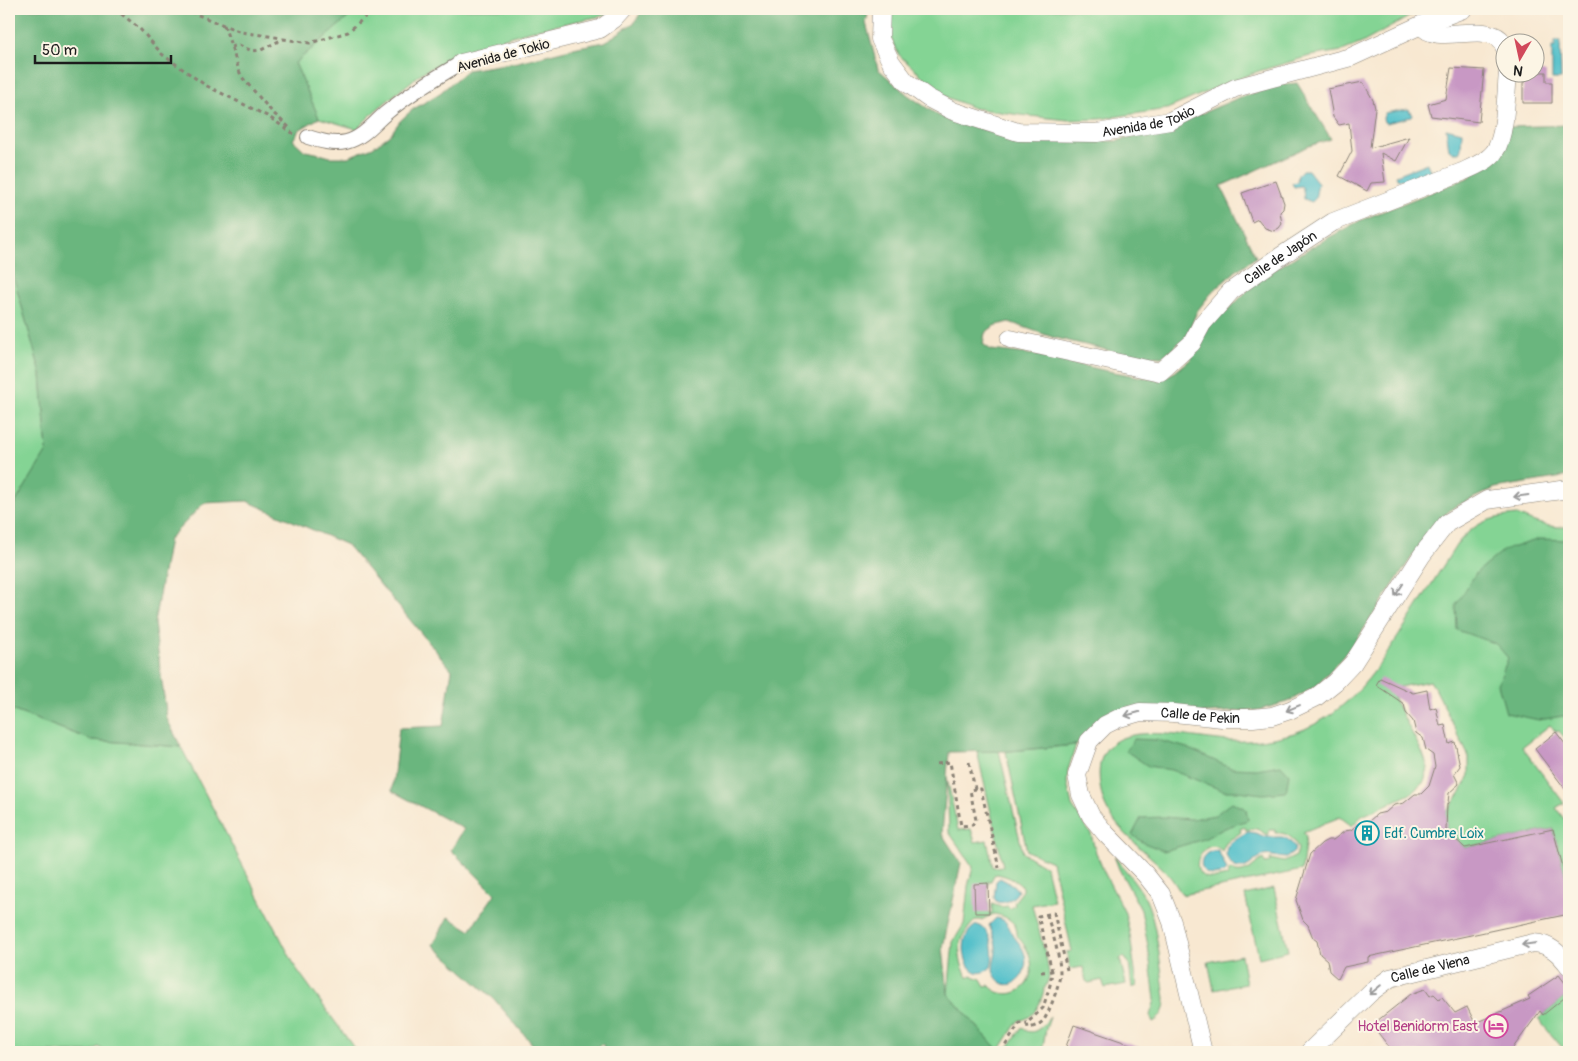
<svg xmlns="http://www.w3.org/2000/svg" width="1578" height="1061" viewBox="0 0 1578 1061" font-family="Pangolin,sans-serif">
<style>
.green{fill:#84d494;stroke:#507858;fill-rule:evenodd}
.forest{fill:#6bb67e;stroke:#44694d}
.water{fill:#52c0ca;stroke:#376e73}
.building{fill:#c898c4}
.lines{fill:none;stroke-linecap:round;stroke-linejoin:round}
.pedestrian-casing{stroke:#8a8276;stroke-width:16}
.minor-casing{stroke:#8a8276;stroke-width:19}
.path{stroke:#8a8276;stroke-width:3;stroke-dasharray:4 4;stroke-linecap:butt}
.pedestrian{stroke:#fff;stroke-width:14}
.minor{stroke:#fff;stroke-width:18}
.oneway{stroke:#999}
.labels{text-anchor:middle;stroke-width:4;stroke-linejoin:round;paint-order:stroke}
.street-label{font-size:14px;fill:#1c1c1c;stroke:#fcf5e5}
.culture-label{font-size:14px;fill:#0d838f;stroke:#fcf5e5;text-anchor:start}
.hotel-label{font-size:14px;fill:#b23c85;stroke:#fcf5e5;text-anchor:end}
</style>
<rect width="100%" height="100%" fill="#fcf5e5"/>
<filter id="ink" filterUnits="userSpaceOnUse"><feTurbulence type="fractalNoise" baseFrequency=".02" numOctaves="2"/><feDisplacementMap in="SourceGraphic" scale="10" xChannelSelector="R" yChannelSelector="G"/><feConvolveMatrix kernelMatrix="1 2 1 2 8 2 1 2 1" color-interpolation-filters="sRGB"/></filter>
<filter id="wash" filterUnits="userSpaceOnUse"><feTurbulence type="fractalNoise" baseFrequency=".0096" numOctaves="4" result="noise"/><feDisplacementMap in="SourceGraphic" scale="20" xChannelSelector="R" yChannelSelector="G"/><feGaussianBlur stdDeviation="1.12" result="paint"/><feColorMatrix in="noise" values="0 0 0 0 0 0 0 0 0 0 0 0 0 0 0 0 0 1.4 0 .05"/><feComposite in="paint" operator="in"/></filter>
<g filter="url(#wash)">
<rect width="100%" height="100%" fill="#f8e8d1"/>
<path class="green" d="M358 9H616L611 14 529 31 472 48 423 72 376 110 357 129 319 118 295 63Z
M890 9H1423L1362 43 1342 51 1310 56 1259 71 1232 81 1167 109 1100 119 1068 120 1020 115 973 108 944 96 899 55 888 32Z
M9 261 41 374 47 452 9 513Z
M1517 515C1535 523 1549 528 1569 527V743L1559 731 1556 732 1550 725 1522 747 1564 803 1556 808 1564 819 1569 815V890L1553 829 1465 848 1446 830V813L1461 792 1469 775V757L1436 690 1430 681 1389 689 1423 754 1428 768 1424 782 1410 794 1362 816 1352 826 1340 817 1303 832 1306 836 1302 870 1182 895C1178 888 1173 880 1167 873 1147 851 1109 827 1102 796 1081 706 1182 739 1231 741 1252 742 1274 739 1294 733 1351 714 1380 665 1410 618 1426 593 1441 569 1457 544 1476 522 1488 518 1517 515ZM1245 827 1246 830 1257 828 1265 834H1269V830H1275V833C1287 832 1294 838 1298 849L1296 856 1284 862 1270 859V862L1265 863 1263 859C1252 866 1243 878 1230 869L1227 876C1222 877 1216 879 1211 878 1183 877 1204 832 1222 851 1226 839 1232 840 1241 832L1240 829Z
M9 709 92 740 181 747 296 968 357 1052H107L98 1047 90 1052H9Z
M1076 745 1068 770 1067 783 1072 806 1091 834 1095 850 1105 874 1125 913 1130 935 1137 986 1132 988 1129 963 1124 957 1120 959 1126 984 1105 988 1102 980 1089 983 1086 981 1083 967 1070 969 1067 952 1072 951 1052 862 1027 851 1006 752 1010 751Z
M977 751H999L1023 853 1046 867 1054 901 1032 905C1036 922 1049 961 1049 977 1048 981 1045 987 1044 991 1039 1006 1035 1018 1018 1021L999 1051 948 994 953 942 964 924 968 886 973 867 949 832 947 777 958 830 971 829 975 842 987 840 993 867 1003 866ZM997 874C1006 876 1015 879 1022 887V892L1014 902 1015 905 1010 909 1008 906 1001 907 992 904V913H989L988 881H991L994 875ZM994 914C1006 916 1018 922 1017 936 1027 947 1035 961 1030 976 1025 995 1001 1000 989 985L985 986 981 979 971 975 968 977 966 975C965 970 963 970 962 965 956 947 963 932 976 920H981Z
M1114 856C1125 870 1138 884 1146 900 1157 923 1161 971 1165 998 1165 1008 1163 1017 1153 1022L1150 1015 1155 1000 1148 946 1141 910 1119 869Z
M1274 888 1288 951 1259 958 1245 895Z
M1241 955 1246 984 1214 990 1208 962Z
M1569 994V1052H1566L1538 1019Z
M1050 1017 1046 1029 1042 1052H1005L1022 1027C1032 1039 1043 1026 1050 1017Z"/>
<path class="forest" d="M9 9H358L295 63 319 118 299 130 293 140 305 151 316 153 330 157H348L373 147 390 135 400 121 412 110 440 93 467 70 518 62 578 47 605 42 635 22 643 9H869L866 23 878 69 908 95 939 116 1011 138 1062 141H1117L1163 130 1238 98 1279 85 1297 83 1331 139 1309 146 1221 186 1256 257 1236 271 1213 291 1197 311 1186 338 1162 357 1128 355 1052 337 1009 322 994 326 985 333 983 344 991 350 1036 355 1103 370 1159 380 1175 372 1191 359 1209 325 1233 305 1259 279 1310 248 1361 220 1470 177 1509 127 1569 125V476L1495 488 1454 507 1434 524 1353 645 1317 686 1287 702 1259 710 1100 719 1076 745 1010 751 949 752 942 834 961 863 943 947 948 994 1000 1052H604L603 1044 583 1052H539L494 999 433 945 448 917 470 930 495 894 451 850 464 829 392 791 399 728 443 726 452 670 347 545 247 501 204 503 169 539 154 623 167 719 181 747 92 740 9 709V513L47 451 41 374 9 261Z
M1540 539 1569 540V716H1563L1539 720 1506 713 1498 684 1508 658 1496 644 1457 630 1456 605 1476 573 1504 550Z
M1134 739 1157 740 1184 747 1231 768 1256 769 1281 765 1289 774 1286 792 1263 794 1238 791H1224L1171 770 1148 766 1126 751Z
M1232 802 1246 809 1248 820 1225 828 1204 839 1164 851 1144 843 1132 835 1141 818 1163 817 1192 819 1215 815Z"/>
<path class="water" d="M1555 41H1560L1561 79H1552V47H1555Z
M1408 109 1412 115 1411 117 1386 123 1384 122 1383 118 1385 113Z
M1446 128 1462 132 1461 149 1459 152H1452L1449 150Z
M1427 163 1431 173 1405 183 1402 179 1398 180 1396 175Z
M1302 170H1308L1318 183 1315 199 1312 202 1304 199 1303 189 1301 186 1294 187 1292 183 1297 182 1298 175Z
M1248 832C1258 832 1260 836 1267 837 1282 838 1284 833 1295 847L1294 852 1286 858C1279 858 1271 854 1263 856 1255 858 1249 869 1240 868 1235 868 1233 866 1230 862 1218 847 1236 838 1248 832Z
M1218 850 1227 870 1224 873C1219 874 1213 876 1208 874 1200 871 1199 859 1206 854 1209 851 1214 851 1218 850Z
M1000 878 1013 885 1018 891C1014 899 1005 904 997 902L994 898 996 881Z
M996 918C1008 919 1008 927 1013 935 1018 942 1023 947 1025 955 1030 976 1009 996 996 977 989 968 997 958 996 947 995 939 992 932 989 925Z
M977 925C992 928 995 954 991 967 967 990 952 936 977 925Z"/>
<g id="blocks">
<path class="building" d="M1451 68 1484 70 1479 122 1431 116 1428 104 1446 99Z
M1525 72H1546V82H1552V103H1523V82H1526Z
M1363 82 1373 100 1375 108 1370 148 1409 137 1396 161 1381 153 1385 182 1371 183 1367 191 1339 176 1352 151 1349 123 1339 125 1333 117 1328 89Z
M1276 181 1284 203 1283 209 1280 212 1282 224 1279 228 1274 231 1265 228 1258 219 1252 222 1242 193Z
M1380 678 1413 693 1427 690 1430 709 1436 707 1440 726 1445 725 1449 744 1455 742 1460 766 1454 774 1459 784 1449 793 1448 803 1447 804 1446 830 1465 848 1553 829 1569 890V914L1368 957V962L1344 967 1338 979 1329 971 1327 960 1320 954 1317 941 1313 938 1308 925 1303 920 1296 900 1310 854 1322 843 1328 840H1333L1345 831 1351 830 1359 823 1368 822 1377 814 1386 812 1394 805 1404 803 1415 794H1421L1429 786 1435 767 1433 755 1426 750 1423 738 1416 733 1413 721 1406 713 1404 704 1376 685Z
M1556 732 1569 749V794L1535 749Z
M988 883 989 913H975L974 884Z
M1559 975 1569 988V994L1543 1015 1540 1011 1510 1052H1393L1372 1025 1411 994 1425 989 1430 996 1434 994 1439 999 1442 997 1455 1013 1467 1007 1475 1023 1530 999 1528 996Z
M1074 1025 1147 1050 1146 1052H1064Z"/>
</g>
</g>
<g filter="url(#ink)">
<use href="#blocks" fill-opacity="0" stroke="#8a8276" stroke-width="1"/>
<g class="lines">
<g class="pedestrian-casing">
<path id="pedestrian" d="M308 137C320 141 333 145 346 142 363 138 374 123 386 113 409 94 435 78 461 63"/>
</g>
<g class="minor-casing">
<g id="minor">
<path id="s1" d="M881 9 880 39 891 62 906 82 928 98 953 111 1018 132 1097 133 1170 121 1235 88 1351 57 1421 25 1463 9"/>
<path d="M1421 25C1436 46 1480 22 1500 39 1502 42 1504 46 1506 50"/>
<path d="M461 63 600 29 614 19 623 9"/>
<path id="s2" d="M1010 339 1160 372 1192 343 1202 324 1231 291 1275 260 1333 222 1462 172C1473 167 1489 161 1495 151 1506 135 1506 92 1508 72"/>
<path id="s3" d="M1203 1052 1172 922 1161 894 1145 874 1106 834 1091 816 1081 795 1077 775 1089 741 1105 725 1119 718 1140 712 1174 713 1222 718H1253L1272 716 1290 710 1315 698 1335 682 1353 663 1422 555 1447 523 1487 500 1569 489"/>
<path id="s4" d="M1309 1052 1371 992 1390 978 1533 943C1550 944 1559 953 1569 966"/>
</g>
</g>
<path class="path" d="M115 9 139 28 163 55 205 85 269 117 294 134
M183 9 241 32 282 38
M224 25 241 76 272 112 291 129
M231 47 239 45 252 51 261 50 283 39 310 43 348 32 374 9
M969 762 975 789H981L999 868
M937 764 950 762 961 826 972 825 976 820 970 790 975 789
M1052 971 1038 916 1054 913 1067 970
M1041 972 1052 971 1050 985 1043 1008 1027 1023 1028 1028C1034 1027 1039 1025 1043 1021 1049 1014 1060 983 1060 973 1060 954 1052 933 1047 915
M1001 1052 1020 1023H1027"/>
<use href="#pedestrian" class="pedestrian"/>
<use href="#minor" class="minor"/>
</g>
<defs><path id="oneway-shaft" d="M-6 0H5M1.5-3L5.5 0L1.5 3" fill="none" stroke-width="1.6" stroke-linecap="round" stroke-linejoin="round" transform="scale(1.25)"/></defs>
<g class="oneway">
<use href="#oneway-shaft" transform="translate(1521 496) rotate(172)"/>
<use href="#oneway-shaft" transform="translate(1399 590) rotate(123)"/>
<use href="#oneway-shaft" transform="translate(1293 708) rotate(157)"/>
<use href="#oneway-shaft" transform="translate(1132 714) rotate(165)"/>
<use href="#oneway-shaft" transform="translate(1529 944) rotate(172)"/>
<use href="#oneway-shaft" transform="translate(1375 990) rotate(141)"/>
</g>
</g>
<defs>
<g id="building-ring" transform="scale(1.25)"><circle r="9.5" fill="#fcf5e5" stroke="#0f9aa8" stroke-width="1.5"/><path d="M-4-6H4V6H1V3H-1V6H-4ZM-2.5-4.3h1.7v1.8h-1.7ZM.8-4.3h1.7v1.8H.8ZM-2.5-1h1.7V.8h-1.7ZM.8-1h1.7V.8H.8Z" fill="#0f9aa8"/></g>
<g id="hotel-ring" transform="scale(1.25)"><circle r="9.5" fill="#fcf5e5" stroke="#d1479c" stroke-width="1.5"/><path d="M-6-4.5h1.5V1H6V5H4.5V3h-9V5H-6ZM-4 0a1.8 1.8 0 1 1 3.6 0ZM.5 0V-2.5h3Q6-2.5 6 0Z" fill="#d1479c"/></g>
</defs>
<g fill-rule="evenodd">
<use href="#building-ring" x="1367" y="833"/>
<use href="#hotel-ring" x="1496" y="1026"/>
</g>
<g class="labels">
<g class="street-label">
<text transform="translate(503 55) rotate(-15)" y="5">Avenida de Tokio</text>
<text dy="5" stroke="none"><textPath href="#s1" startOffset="336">Avenida de Tokio</textPath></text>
<text dy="5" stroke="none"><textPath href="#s2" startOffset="322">Calle de Japón</textPath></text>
<text dy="5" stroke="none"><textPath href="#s3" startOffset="469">Calle de Pekin</textPath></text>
<text dy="5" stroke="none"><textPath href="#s4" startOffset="151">Calle de Viena</textPath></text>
</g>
<g class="culture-label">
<text x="1384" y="838">Edf. Cumbre Loix</text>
</g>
<g class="hotel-label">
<text x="1478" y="1031">Hotel Benidorm East</text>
</g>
</g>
<rect width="1578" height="1061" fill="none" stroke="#fcf5e5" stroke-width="30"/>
<g transform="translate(1520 58) rotate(189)"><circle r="24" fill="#fcf5e5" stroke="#a29e95"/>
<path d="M0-4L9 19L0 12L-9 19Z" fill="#d1495b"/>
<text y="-8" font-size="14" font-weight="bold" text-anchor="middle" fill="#1c1c1c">N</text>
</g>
<path d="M35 55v8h136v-8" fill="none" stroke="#1c1c1c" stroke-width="2.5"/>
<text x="42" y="55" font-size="15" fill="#1c1c1c" stroke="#fcf5e5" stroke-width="4" paint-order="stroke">50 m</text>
</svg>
